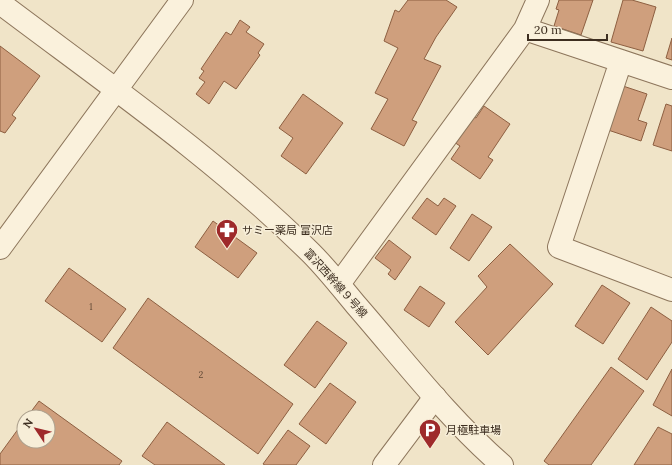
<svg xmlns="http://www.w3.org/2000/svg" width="672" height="465" viewBox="0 0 672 465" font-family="Lora,'Noto Sans JP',serif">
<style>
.building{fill:#cf9f7d;stroke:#8d5f41}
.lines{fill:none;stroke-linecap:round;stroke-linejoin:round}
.minor-casing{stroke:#8d765c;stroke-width:24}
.tertiary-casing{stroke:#8d765c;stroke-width:24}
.minor{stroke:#faf1dc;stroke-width:22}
.tertiary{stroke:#faf1dc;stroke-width:22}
.labels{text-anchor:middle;stroke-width:3;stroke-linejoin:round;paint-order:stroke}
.number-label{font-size:9px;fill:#624a37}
.poi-label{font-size:11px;fill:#3d2e20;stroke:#f7eed8;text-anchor:start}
.street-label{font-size:11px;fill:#3d2e20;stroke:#f7eed8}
</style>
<rect width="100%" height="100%" fill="#f0e4c8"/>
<path class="building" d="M408 0H446L457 7 436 37 424 59 441 66 412 120 417 122 404 146 371 129 388 99 375 93 398 48 384 41 395 10 399 12Z
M559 0H593L581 35 554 26 559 10 556 9Z
M623 0H632L656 7 643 51 611 42Z
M240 20 250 27 246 32 264 44 258 53 260 55 236 89 224 81 209 104 196 94 205 82 199 78 204 71 201 69 226 32 231 35Z
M672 38V60L666 58Z
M0 46 40 76 12 115 16 118 5 133 0 131Z
M623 86 647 94 638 120 647 123 641 141 608 130Z
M303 94 343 123 306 174 281 156 293 138 279 128Z
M666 104 672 106V151L653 145Z
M484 106 510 124 488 157 493 160 480 179 451 159 460 146 454 142 472 116 476 118Z
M427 198 438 206 444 198 456 206 436 235 412 218Z
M472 214 492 227 469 261 450 248Z
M213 221 257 253 238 278 195 247Z
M389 240 411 257 395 280 388 274 391 270 375 258Z
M510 244 553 284 488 355 455 322 487 287 478 276Z
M69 268 126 309 102 342 45 301Z
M602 285 630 303 603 344 575 326Z
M420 286 445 303 429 327 404 310Z
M148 298 293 404 258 454 113 348Z
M651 307 672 321V342L647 380 618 359Z
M317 321 347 343 315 388 284 365Z
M611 367 644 391 591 465H549L544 461Z
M672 369V416L653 405Z
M330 383 356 402 326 444 299 424Z
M39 401 122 461 119 465H0V454L24 421V441H48V417H27Z
M167 422 225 465H155L142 456Z
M658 427 672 434V465H634Z
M288 430 310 446 296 465H265L263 464Z"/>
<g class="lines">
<g class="minor-casing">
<path id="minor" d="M525 29 672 78
M621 61 559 247 672 290
M339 284 525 29 538 0
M384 465 435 397"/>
</g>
<g class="tertiary-casing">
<path id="tertiary" d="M0 3C106 83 216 159 311 253 327 269 341 287 356 305 403 359 448 418 502 465
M0 248 182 0"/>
</g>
<use href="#minor" class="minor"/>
<use href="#tertiary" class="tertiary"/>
</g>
<defs>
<g id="pharmacy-pin" transform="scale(1.15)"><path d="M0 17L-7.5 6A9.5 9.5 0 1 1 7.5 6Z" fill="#9e2a2b" stroke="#f7eed8"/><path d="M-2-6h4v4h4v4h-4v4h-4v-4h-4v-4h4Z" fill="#fff"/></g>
<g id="parking-pin" transform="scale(1.15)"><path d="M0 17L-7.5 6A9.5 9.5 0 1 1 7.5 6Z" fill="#9e2a2b" stroke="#f7eed8"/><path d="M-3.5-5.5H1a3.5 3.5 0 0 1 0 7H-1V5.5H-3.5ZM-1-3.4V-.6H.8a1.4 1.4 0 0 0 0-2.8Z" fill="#fff"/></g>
</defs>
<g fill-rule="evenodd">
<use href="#pharmacy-pin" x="227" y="230"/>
<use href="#parking-pin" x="430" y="430"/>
</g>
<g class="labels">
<g class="number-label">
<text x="91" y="310">1</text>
<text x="201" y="378">2</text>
</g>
<g class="poi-label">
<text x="242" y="234">サミー薬局 富沢店</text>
<text x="446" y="434">月極駐車場</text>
</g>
<g class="street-label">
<text transform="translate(336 283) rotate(48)" y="4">富沢西幹線９号線</text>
</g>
</g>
<g transform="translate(36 429) rotate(305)"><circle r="19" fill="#f7eed8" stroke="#ada18e"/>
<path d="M0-3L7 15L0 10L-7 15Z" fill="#9e2a2b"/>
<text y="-6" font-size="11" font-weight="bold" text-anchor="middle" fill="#3d2e20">N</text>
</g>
<path d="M528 34v6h79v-6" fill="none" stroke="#3d2e20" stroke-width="2"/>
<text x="534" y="34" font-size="12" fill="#3d2e20" stroke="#f7eed8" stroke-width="3" paint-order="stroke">20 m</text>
</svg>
